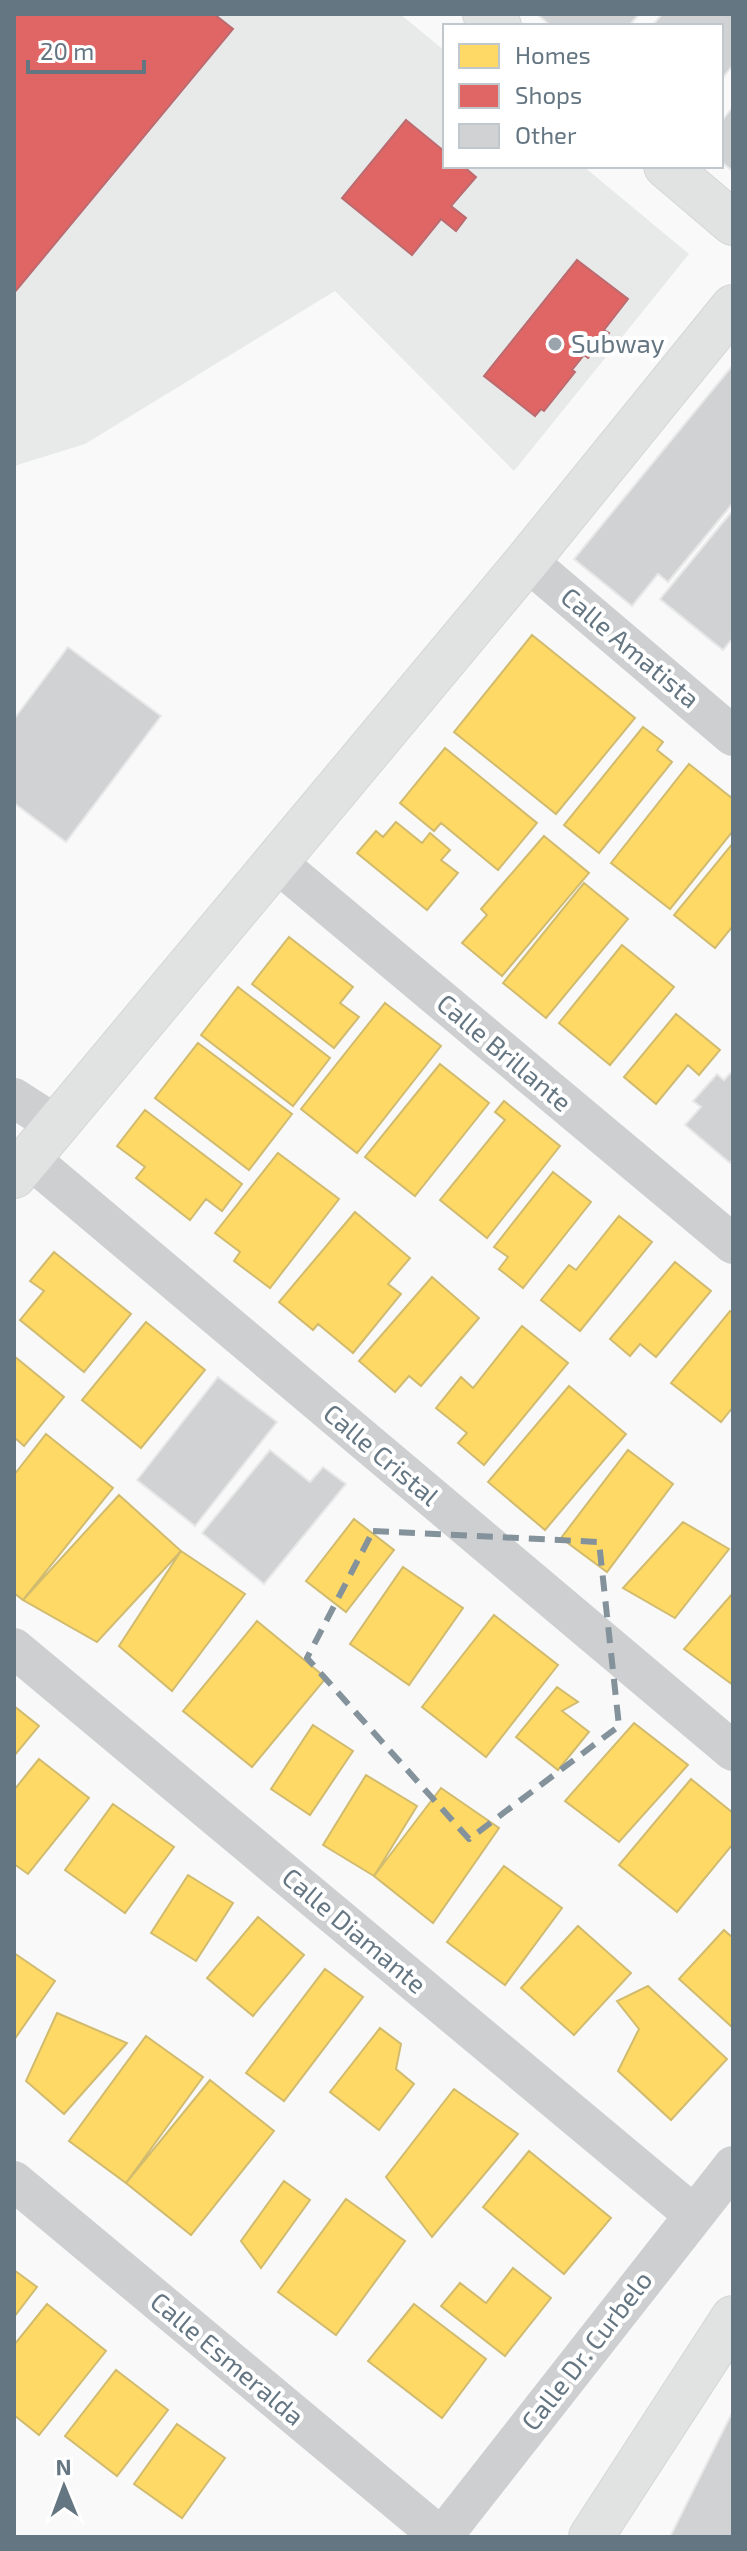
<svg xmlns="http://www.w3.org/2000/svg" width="747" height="2551" viewBox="0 0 747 2551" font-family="'Exo 2',sans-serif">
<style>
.built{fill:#e8e9e9}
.homes{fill:#ffd966;stroke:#d1bb6f;stroke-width:2}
.shops{fill:#e06666;stroke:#bb6b6f;stroke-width:2}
.building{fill:#d0d2d3;stroke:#e8e8e8;stroke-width:2}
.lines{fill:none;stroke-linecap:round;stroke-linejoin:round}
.secondary-casing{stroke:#d5d6d7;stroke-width:46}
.primary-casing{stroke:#d5d6d7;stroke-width:46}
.street{stroke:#cecfd0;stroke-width:40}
.secondary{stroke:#e1e2e2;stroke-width:44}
.primary{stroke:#e1e2e2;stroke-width:44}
.marked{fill:none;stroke:#84929c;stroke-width:6;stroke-dasharray:16 10;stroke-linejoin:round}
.poi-dot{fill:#99a4ac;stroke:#fff;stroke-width:3}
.labels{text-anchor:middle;stroke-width:8;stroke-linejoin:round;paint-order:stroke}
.poi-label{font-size:26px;fill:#657683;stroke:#fff;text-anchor:start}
.street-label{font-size:26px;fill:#657683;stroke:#fff}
</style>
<rect width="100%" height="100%" fill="#f9f9f9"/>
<path class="built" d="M14 14H400L445 51V166H583L689 254 514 471 335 291 85 444 14 466Z"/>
<path class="homes" d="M532 635 635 718 556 814 454 732Z
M643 727 663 742 657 750 672 762 599 853 564 825Z
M445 748 537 823 498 870 441 823 434 831 400 803Z
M689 764 733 799V831L670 909 611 863Z
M396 822 422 843 430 833 450 850 441 860 458 873 427 910 357 853 376 831 383 837Z
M544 836 589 873 502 976 462 943 487 915 481 909Z
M733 843V926L715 948 674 915Z
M584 883 628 919 546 1018 503 983Z
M289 937 353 987 340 1003 359 1017 334 1048 252 984Z
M622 945 674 987 610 1065 559 1023Z
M238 987 330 1058 293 1106 201 1035Z
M385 1003 441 1046 357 1153 301 1109Z
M676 1014 720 1050 699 1075 688 1065 656 1104 624 1077Z
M198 1043 292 1114 249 1170 155 1098Z
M440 1064 489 1103 415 1196 365 1157Z
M504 1101 560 1146 487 1238 440 1200 505 1120 495 1112Z
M145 1110 242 1184 222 1211 206 1199 190 1220 136 1178 145 1167 117 1146Z
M278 1153 339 1199 270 1288 234 1261 240 1252 215 1233Z
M553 1172 591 1202 523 1288 499 1269 508 1257 494 1247Z
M355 1212 410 1258 388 1284 401 1294 353 1353 318 1324 313 1330 279 1302Z
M619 1216 652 1242 580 1331 541 1300 569 1265 576 1270Z
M54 1252 131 1314 84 1372 20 1320 44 1291 30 1281Z
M675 1262 711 1291 656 1357 640 1344 630 1356 610 1339Z
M432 1277 479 1318 421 1386 409 1376 395 1392 359 1361Z
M730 1311 733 1313V1407L721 1422 671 1383Z
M146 1322 205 1370 141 1448 82 1400Z
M522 1326 568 1363 484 1465 458 1443 467 1433 436 1408 461 1377 473 1388Z
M14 1356 64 1397 24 1446 14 1437Z
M569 1386 626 1434 545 1530 488 1482Z
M46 1434 113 1488 23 1600 14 1593V1475Z
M628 1450 673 1484 607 1572 561 1538Z
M119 1495 181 1551 97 1642 23 1600Z
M354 1519 394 1550 346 1612 306 1581Z
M683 1522 729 1549 675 1618 623 1588Z
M181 1551 245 1594 172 1691 119 1646Z
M403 1567 463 1608 409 1685 350 1644Z
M733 1593V1685L684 1649Z
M494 1615 558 1665 486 1757 422 1707Z
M257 1621 326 1678 252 1767 183 1711Z
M557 1687 578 1702 562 1711 589 1732 558 1770 516 1737Z
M14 1706 39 1726 14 1756Z
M634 1723 688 1765 619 1842 565 1801Z
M313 1725 353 1751 310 1815 271 1789Z
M39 1759 89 1798 28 1874 14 1864V1790Z
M366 1775 417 1806 374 1876 323 1845Z
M691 1779 733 1813V1844L677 1912 619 1865Z
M441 1788 499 1828 433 1923 374 1876Z
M113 1804 174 1847 125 1913 65 1870Z
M504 1866 562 1908 505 1985 447 1942Z
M188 1875 233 1903 196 1961 151 1933Z
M258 1917 304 1955 253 2016 207 1978Z
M578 1926 631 1973 574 2035 521 1988Z
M724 1930 733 1938V2028L679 1979Z
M14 1953 55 1981 14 2040Z
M325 1969 363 1997 284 2101 246 2073Z
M648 1986 727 2059 671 2120 618 2071 639 2029 617 2001Z
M57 2013 127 2043 64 2114 26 2081Z
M380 2028 401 2044 396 2069 414 2084 379 2130 330 2092Z
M146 2036 203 2077 126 2183 69 2141Z
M210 2080 274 2131 191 2235 126 2183Z
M454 2089 518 2134 432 2237 386 2177Z
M529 2151 611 2218 564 2274 483 2207Z
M284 2181 310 2200 261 2268 241 2241Z
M346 2199 405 2241 336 2335 278 2292Z
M513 2268 551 2298 505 2356 441 2306 460 2283 486 2303Z
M14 2270 37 2287 14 2317Z
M47 2304 106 2351 39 2435 14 2415V2345Z
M414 2304 486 2359 442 2418 368 2361Z
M116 2370 168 2410 117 2476 65 2436Z
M177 2424 225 2458 182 2518 134 2484Z"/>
<path class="shops" d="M14 14H214L233 29 14 293Z
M406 120 445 152V166H463L476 177 451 206 466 218 456 231 441 219 412 255 342 198Z
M577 260 628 299 604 330 609 333 588 358 584 355 572 370 575 372 544 411 541 409 535 416 484 376Z"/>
<path class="building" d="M537 14H639L629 26H551Z
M662 14 733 15V65L721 80V26H652Z
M732 108 733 109V171L721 162V122Z
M733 365V503L668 582 658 574 632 606 574 559Z
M733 510V638L723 650 660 599Z
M68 647 161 716 66 842 14 803V719Z
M733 1070V1159L730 1163 685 1125 701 1107 693 1101 717 1074 724 1080Z
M218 1377 277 1422 195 1526 137 1480Z
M270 1450 310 1482 323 1467 346 1484 264 1584 202 1533Z
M733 2411V2537H670Z"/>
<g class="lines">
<g class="secondary-casing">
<path id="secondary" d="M14 1176 527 561 733 307"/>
</g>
<g class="primary-casing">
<path id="primary" d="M485 14 499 26
M666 166 733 223
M591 2537 733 2318"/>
</g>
<path class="street" d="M527 561 733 736
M275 861 733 1244
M14 1098 56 1125
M29 1158 733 1751
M14 1648 694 2215
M14 2181 441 2537
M442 2537 733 2166"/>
<use href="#secondary" class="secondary"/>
<use href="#primary" class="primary"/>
</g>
<path class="marked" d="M373 1531 599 1542 619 1726 469 1839 307 1658Z"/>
<circle class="poi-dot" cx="555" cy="344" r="8"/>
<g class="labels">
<g class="poi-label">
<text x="571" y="353">Subway</text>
</g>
<g class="street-label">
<text transform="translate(630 648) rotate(40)" y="9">Calle Amatista</text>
<text transform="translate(504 1053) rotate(40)" y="9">Calle Brillante</text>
<text transform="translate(381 1455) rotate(40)" y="9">Calle Cristal</text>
<text transform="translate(354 1931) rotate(40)" y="9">Calle Diamante</text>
<text transform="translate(587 2351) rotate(-52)" y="9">Calle Dr. Curbelo</text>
<text transform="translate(227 2359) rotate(40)" y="9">Calle Esmeralda</text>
</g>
</g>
<rect width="747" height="2551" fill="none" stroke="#657683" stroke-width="32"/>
<rect x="443" y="24" width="280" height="144" fill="#ffffff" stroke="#c1c8cd" stroke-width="2"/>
<rect x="459" y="44" width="40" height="24" fill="#ffd966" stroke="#c1c8cd" stroke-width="2"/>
<text x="515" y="64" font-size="24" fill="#657683">Homes</text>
<rect x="459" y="84" width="40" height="24" fill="#e06666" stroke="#c1c8cd" stroke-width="2"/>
<text x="515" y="104" font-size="24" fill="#657683">Shops</text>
<rect x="459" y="124" width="40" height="24" fill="#d0d2d3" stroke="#c1c8cd" stroke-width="2"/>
<text x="515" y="144" font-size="24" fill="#657683">Other</text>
<g transform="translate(64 2487) rotate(359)" stroke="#ffffff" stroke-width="6" paint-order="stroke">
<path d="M0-6L14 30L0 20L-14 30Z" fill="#657683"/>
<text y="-12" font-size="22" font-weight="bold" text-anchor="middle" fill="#657683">N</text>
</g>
<path d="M28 60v12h116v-12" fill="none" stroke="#657683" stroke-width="4"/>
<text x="40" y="60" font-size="24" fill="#657683" stroke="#ffffff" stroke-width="6" paint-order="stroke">20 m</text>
</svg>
